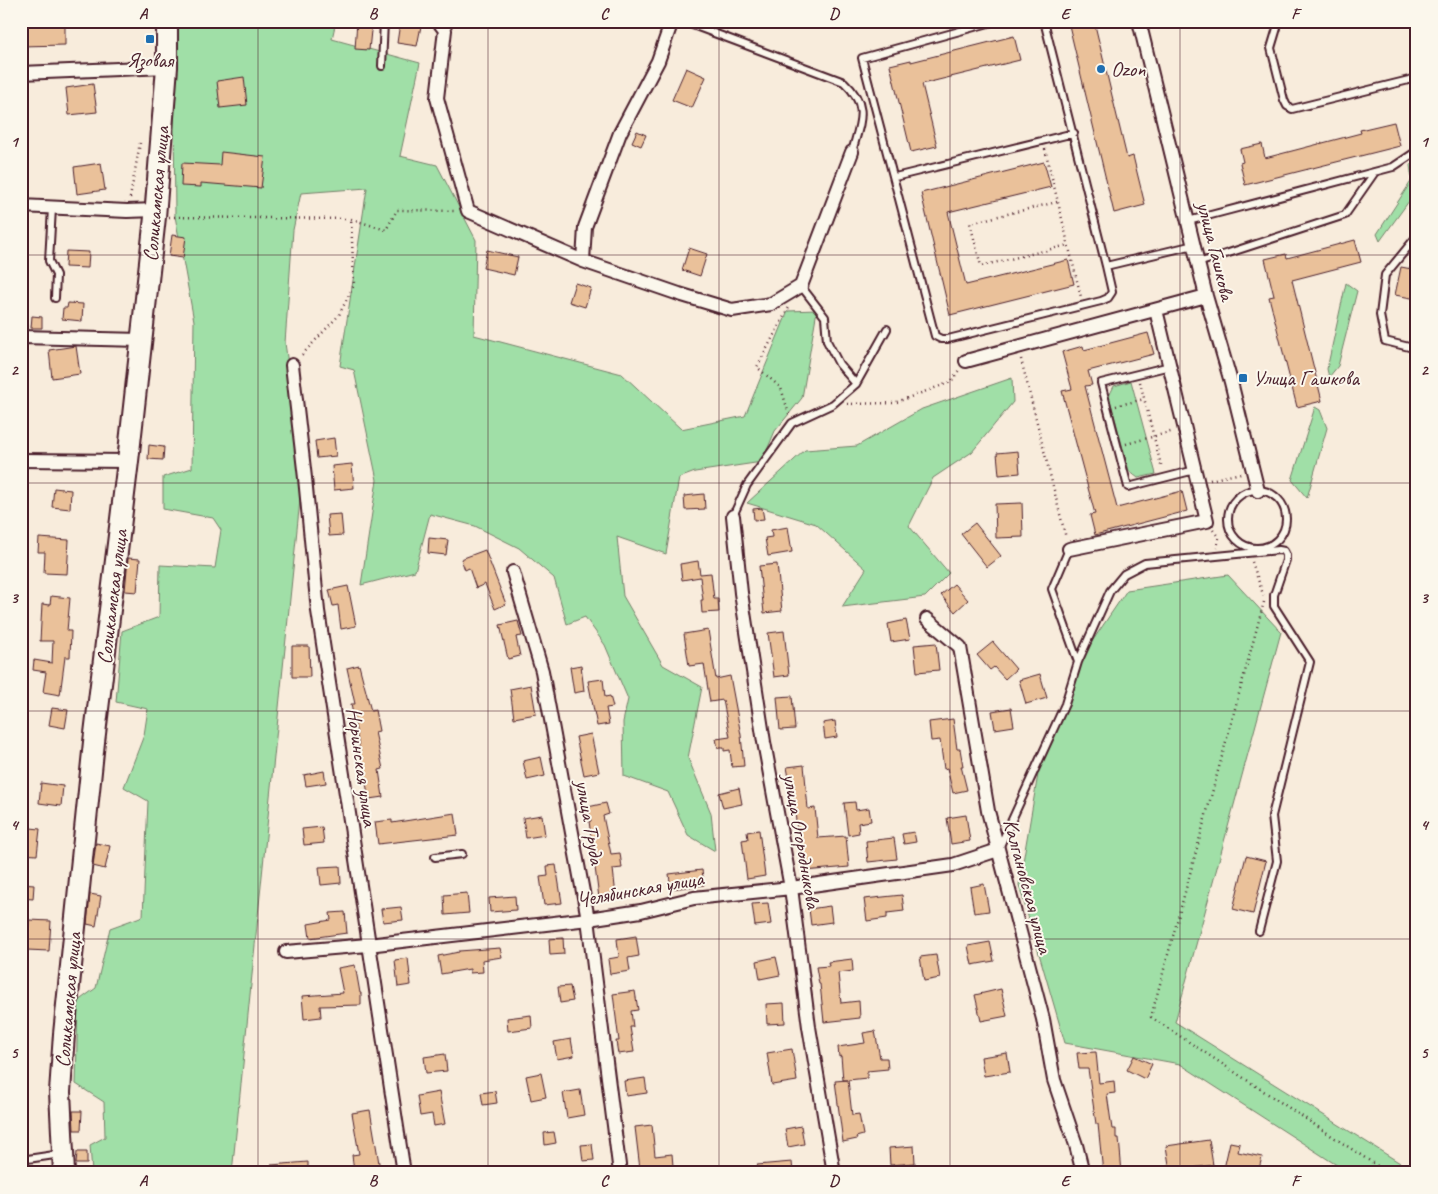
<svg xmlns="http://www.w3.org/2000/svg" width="1438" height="1194" viewBox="0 0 1438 1194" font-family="Caveat,sans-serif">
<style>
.green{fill:#a0dfa7;stroke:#757f69}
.building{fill:#eac19a;stroke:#4a1f2b}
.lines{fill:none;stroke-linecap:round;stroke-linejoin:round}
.lane-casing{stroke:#4a1f2b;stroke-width:10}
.street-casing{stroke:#4a1f2b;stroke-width:16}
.primary-casing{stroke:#4a1f2b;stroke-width:24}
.path{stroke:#4a1f2b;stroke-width:2.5;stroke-dasharray:1 4;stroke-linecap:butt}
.lane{stroke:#fbf7ec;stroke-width:6}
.street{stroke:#fbf7ec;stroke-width:12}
.primary{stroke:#fbf7ec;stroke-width:20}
.grid{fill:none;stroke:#4a1f2b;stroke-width:1;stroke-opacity:0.55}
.poi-dot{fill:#1f6fb2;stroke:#fbf7ec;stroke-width:2}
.labels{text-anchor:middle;stroke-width:4;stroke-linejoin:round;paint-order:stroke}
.poi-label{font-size:21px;fill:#4a1f2b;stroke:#fbf7ec;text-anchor:start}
.street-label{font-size:21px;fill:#4a1f2b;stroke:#fbf7ec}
.neatline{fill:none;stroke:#4a1f2b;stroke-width:2}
.grid-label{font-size:16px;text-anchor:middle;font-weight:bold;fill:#4a1f2b}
</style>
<rect width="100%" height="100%" fill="#f8ecdc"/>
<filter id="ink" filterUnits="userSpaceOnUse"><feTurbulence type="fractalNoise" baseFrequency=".02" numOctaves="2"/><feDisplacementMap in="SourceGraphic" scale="10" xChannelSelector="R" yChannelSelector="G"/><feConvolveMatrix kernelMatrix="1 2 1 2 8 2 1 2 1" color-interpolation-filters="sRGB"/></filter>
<g filter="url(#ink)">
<path class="green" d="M173 21H336L332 39 420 63 400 156 437 165 476 240 474 335 622 374 681 429 745 416 788 311 817 310 802 398 775 431 762 462 695 472 679 478 666 554 617 537 623 596 663 665 702 687 688 758 711 813 715 851 688 835 668 792 624 776 623 722 628 699 605 645 585 617 567 624 554 578 519 548 475 526 430 514 415 571 361 585 377 480 354 370 340 366 367 188 301 193 293 230 285 343 303 470 232 1173H92L90 1145 105 1137 104 1102 76 1084 78 1001 96 988 110 928 143 916 148 801 124 787 144 735 148 709 116 702 122 631 159 617 160 565 215 568 221 530 213 518 163 509V477L192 468 194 321 175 216Z
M1417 164V190L1380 241 1377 234 1412 180 1410 165Z
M1346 283 1357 291 1338 366 1329 377 1327 369Z
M1012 378 1013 402 972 452 933 478 909 526 949 573 925 597 842 607 866 569 816 524 747 503 805 450 857 446 922 409Z
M1131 381 1156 474 1138 478 1129 471 1109 396 1114 386Z
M1315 407 1320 410 1327 428 1307 498 1292 480Z
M1228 575 1281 632 1175 1022 1416 1173H1349L1180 1064 1065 1043 1019 885 1041 757 1089 646 1127 590Z"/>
<path class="building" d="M65 21V45L21 46V22Z
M357 21H372L369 50 355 49Z
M1068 21H1094L1127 158 1133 156 1145 205 1114 213Z
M400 23 421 26 417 46 397 43Z
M1014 36 1020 60 922 84 937 146 911 152 890 65 911 60V62Z
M686 68 706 77 692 108 672 100Z
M244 77 247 105 220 108 217 81Z
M93 84 97 112 69 115 66 88Z
M1394 122 1400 146 1245 185 1240 163 1243 162 1240 149 1262 144 1265 158 1361 133 1360 130Z
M637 131 646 135 641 146 632 142Z
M221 152 265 157 261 188 201 183V187L181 186 182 163 220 165Z
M1044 162 1051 187 948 212 966 285 1068 260 1074 284 950 315 921 193Z
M101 163 105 190 77 194 74 167Z
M172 235 186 237 183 258 169 256Z
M1355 240 1361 262 1292 280 1322 401 1297 407 1269 297 1274 296 1265 259 1286 254 1287 258Z
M689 248 707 254 700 276 682 270Z
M487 250 518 257 514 275 483 268Z
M66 251 89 252 88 268 65 267Z
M1401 267 1417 270V299L1395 295Z
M575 283 591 288 585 307 569 302Z
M68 303 83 304 82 321 62 319 63 308H67Z
M32 316 42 317V328H31Z
M1148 333 1154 354 1088 371 1092 385 1085 386 1117 508 1182 491 1187 511 1095 535 1090 515 1095 514 1062 391 1072 389 1062 352 1083 346 1084 350Z
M76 346 80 374 52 378 49 350Z
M334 438 336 456 317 458 315 441Z
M149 445 164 447 163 460 148 459Z
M1018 451 1020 473 999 475 997 453Z
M352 464 354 488 334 490 332 466Z
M54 488 71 490 70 509 52 507Z
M704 494 705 509 685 510 684 496Z
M1022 503 1023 537 996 538 995 504Z
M762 508 764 519 754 520 753 509Z
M341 514 343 535 329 536 327 515Z
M975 523 1001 556 987 567 961 534Z
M788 527 792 552 768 556 765 538 772 537 771 530Z
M39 538 69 540 67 574 44 573 45 552H38Z
M429 538 448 540 446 555 428 553Z
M485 550 506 604 495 609 485 584 476 588 469 568 465 570 461 559Z
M128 558 140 559 137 592 125 591Z
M698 561 700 574 711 573 714 599H718L719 612 702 613 701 600H703L700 577 682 580 680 564Z
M777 564 782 611 764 613 759 566Z
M954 584 968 600 955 612 941 595Z
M348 586 356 626 341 629 338 605 333 606 329 590Z
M51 596 70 598 67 631H71L70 657H65L60 695 43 692 46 672 33 670 34 660 52 663 53 641H40L42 604 50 605Z
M906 620 910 639 891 642 888 624Z
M518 621 522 636 516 637 520 656 508 659 500 625Z
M708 630 716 679 730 676 741 735 744 766 732 767 730 750 724 751V748H718L716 739 730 737 723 700 710 702 704 664 689 666 684 634Z
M784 631 789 675 774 677 768 633Z
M993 642 1016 669 1005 679 994 667 990 670 977 655Z
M936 643 939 670 917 672 914 645Z
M292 646H309L310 677H292Z
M359 665 371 711 375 710 379 731 375 732 383 769 379 770 383 797 369 799 351 704H355L347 668Z
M581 665 584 691 574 693 570 667Z
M1040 674 1047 698 1026 704 1019 680Z
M603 679 605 697 610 696 613 707 606 708 609 724 597 726 588 681Z
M531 685 536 714 514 718 510 689Z
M792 696 795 729 780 730 777 697Z
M52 708 68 710 65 728 49 725Z
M1011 708 1014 726 995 729 992 711Z
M953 719 957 749H960L963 766H961L967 790 953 793 947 768 944 769 940 740 931 741 929 722Z
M835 721 837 737 825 739 823 723Z
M591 734 599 772 584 775 576 737Z
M541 757 545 776 527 780 523 761Z
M804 765 808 809 815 808 818 838 846 836 849 867 804 871 799 830H797L793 794H792L787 767Z
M324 771 326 783 306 786 304 775Z
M41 783 63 786 61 806 39 803Z
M739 788 742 804 723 808 719 793Z
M855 802 856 810 869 808 871 821 858 823 859 833 848 835 844 803Z
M606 803 609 814 603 816 611 854 620 853 622 868 613 869 616 896 599 898 589 821H591L588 807Z
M455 813 458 835 378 844 375 822 392 820V823Z
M542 815 545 835 526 838 523 818Z
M966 815 970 841 951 844 947 818Z
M21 827 40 829 37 855 21 854Z
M322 827 324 843 304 845 302 829Z
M759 830 765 876 747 879 742 840 748 839 747 832Z
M914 832 916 842 904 844 902 834Z
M894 838 897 859 868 862 866 841Z
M96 843 110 846 105 869 93 866Z
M1246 856 1266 861 1253 914 1233 909Z
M556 865 562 903 544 905 540 877 548 876 547 866Z
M340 866 341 883 321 885 319 867Z
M702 870 704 885 671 889 669 874Z
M21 884 34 885 33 899 21 898Z
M984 884 989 911 974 913 970 887Z
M467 893 469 913 445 915 444 895Z
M90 894 101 896 96 926 87 924Z
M902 895 904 911 887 913V918L867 921 864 899Z
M515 896 516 910 490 912 489 898Z
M768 903 771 924 755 926 752 904Z
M830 906 832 922 811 925 809 909Z
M401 907 403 920 383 922 381 909Z
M345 912 347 933 310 938 308 924 331 920 330 913Z
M29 920 51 921 49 951 27 950Z
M636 936 639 956 628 958 630 971 610 974 608 959 619 957 617 939Z
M563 938 564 954 550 955 549 939Z
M990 942 994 961 972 965 968 946Z
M500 948 502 957 482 960 483 972 470 973V969L441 974 438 956 459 952V951Z
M936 955 940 978 924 981 920 957Z
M776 957 780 975 760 979 757 961Z
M408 958 411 985 398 987 395 960Z
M852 959 853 971 838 973 841 1003 859 1001 860 1018 824 1022 820 984H819L816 967 829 966 828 962Z
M355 965 360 993H361V1005L320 1006 321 1017 304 1019 302 996 343 993 338 968Z
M570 986 573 1001 560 1003 558 987Z
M1001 989 1007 1016 981 1021 975 995Z
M635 991 638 1010 631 1011 633 1027H630L634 1052 618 1054 616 1041H619L613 994Z
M784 1003 785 1023 767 1024 766 1004Z
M531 1015 532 1028 508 1031 507 1018Z
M875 1031 880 1058H887L888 1069 867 1071V1078L848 1080 852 1115 859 1114 863 1135 856 1137 857 1139 843 1142 835 1081 847 1080H843L841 1056 839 1057 838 1047 865 1043 863 1033Z
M571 1039 574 1056 557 1059 554 1042Z
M792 1049 797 1081 772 1085 767 1053Z
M1096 1052 1099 1083 1114 1081 1115 1093 1107 1094 1112 1129H1116V1138H1119L1122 1173H1103L1098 1124H1096L1088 1069H1079L1077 1053Z
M1007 1053 1010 1072 984 1076 981 1057Z
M445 1054 447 1071 426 1073 424 1057Z
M1134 1056 1152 1064 1145 1079 1127 1070Z
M541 1073 546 1097 531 1100 526 1076Z
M645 1078 647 1093 626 1096 624 1081Z
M580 1090 584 1115 567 1118 563 1093Z
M495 1091 497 1103 483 1105 481 1093Z
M439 1092 445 1124 434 1126 432 1114 420 1116 417 1096Z
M370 1110 380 1169 354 1172 352 1155 359 1154 352 1113Z
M73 1111H82L81 1130H74Z
M652 1125 655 1156 672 1154 673 1166 640 1169 635 1127Z
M801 1126 804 1144 788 1147 785 1129Z
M554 1132 556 1143 545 1145 544 1133Z
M1209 1140 1213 1165 1170 1171 1166 1146Z
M1230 1142 1240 1144 1238 1152 1262 1157 1258 1173H1223Z
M592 1144 594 1160 583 1161 581 1145Z
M914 1146 915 1163 890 1165 889 1148Z
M77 1152H87V1164H76Z
M308 1162V1173H271V1165Z
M792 1162 793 1173H758L757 1165Z"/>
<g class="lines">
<g class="lane-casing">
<path id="lane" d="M682 21 844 82C870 106 860 122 852 152
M996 21 862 58 935 336 941 339H948L1101 301 1108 298 1112 292 1106 266
M1044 21 1106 266 1194 245
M1275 21 1277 28 1271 48 1284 100 1287 106 1292 109 1417 78
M382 66 384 21
M895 177 1074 133
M52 208 49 261 56 275 55 298
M1188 221 1393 167 1417 151
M1417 236 1385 275 1380 315 1385 341 1417 349
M1198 263 1345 215 1375 172
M801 286 825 317 827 341 839 364 856 384
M1170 366 1101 383 1128 487 1195 470
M1228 519a29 29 0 1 1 58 0a29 29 0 1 1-58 0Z
M733 516 747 485 792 423 833 404 856 384 887 329
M1069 549 1052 589 1078 662
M999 848 1065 704 1078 662 1110 591 1124 574 1145 563 1279 550 1284 551 1286 555V560L1274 595V606L1310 662 1272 816 1277 861 1259 931
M435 857 462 854
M21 1160 61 1154"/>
</g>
<g class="street-casing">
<path id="street" d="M438 21 445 30 437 98 468 211 583 261 679 294 732 310 771 304 801 286 852 152
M1139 21 1206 296 1231 382 1258 491
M21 73 167 67
M21 206 127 211 156 210
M583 261 585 227 620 133 658 61 672 21
M21 337 141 340
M966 361 1206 296
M292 365 305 478 318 611 404 1173
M21 460 128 461
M733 516 741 593 764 742 791 888 809 1027 834 1173
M1069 549 1207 521 1156 310
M513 572 542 671 588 919 620 1173
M927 619 960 647 988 811 1043 1019 1054 1080 1076 1145 1083 1173
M286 952 368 945 588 919 641 911 694 898 791 888 953 865 998 850"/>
</g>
<g class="primary-casing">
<path id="primary" d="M64 1173 60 1092 64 1034 94 742 128 461 155 217 167 67V21"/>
</g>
<path class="path" d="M1045 149 1081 297
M130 198 140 143
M1057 202 970 223 981 266 1068 245
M169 217 351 219 354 285 339 315 300 357
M351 219 386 230 397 210 456 211
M1021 359 1066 538
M1140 382 1162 469
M847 404 894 403 951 382 959 370
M1116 406 1144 399
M789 414 781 388 757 367 789 307
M1126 444 1174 431
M1210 480 1241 473
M1213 530 1219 538 1217 548
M1252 562 1264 597
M1264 602 1151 1017 1388 1173"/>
<use href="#lane" class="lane"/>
<use href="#street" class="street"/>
<use href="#primary" class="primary"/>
</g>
</g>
<path class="grid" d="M258 21V1173M488 21V1173M719 21V1173M950 21V1173M1180 21V1173M21 255H1417M21 483H1417M21 711H1417M21 939H1417"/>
<g class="poi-dot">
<rect x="145" y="34" width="10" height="10" rx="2.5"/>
<circle cx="1101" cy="69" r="5"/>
<rect x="1238" y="373" width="10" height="10" rx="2.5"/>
</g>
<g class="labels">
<g class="poi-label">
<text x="150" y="67" text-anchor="middle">Язовая</text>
<text x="1111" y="76">Ozon</text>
<text x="1253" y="385">Улица Гашкова</text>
</g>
<g class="street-label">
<text transform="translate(156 194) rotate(-85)" y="7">Соликамская улица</text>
<text transform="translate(1216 251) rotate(76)" y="7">улица Гашкова</text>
<text transform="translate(112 597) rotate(-83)" y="7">Соликамская улица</text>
<text transform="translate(362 767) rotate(82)" y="7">Норинская улица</text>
<text transform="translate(590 822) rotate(80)" y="7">улица Труда</text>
<text transform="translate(802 841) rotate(80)" y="7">улица Огородникова</text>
<text transform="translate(1028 886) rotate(75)" y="7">Калгановская улица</text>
<text transform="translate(640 889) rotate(-10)" y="7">Челябинская улица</text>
<text transform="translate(68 1000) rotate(-85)" y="7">Соликамская улица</text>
</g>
</g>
<rect width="1438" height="1194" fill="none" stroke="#fbf7ec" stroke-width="55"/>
<rect x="28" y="28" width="1382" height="1138" class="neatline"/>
<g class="grid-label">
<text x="143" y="19">A</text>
<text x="373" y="19">B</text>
<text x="604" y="19">C</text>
<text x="834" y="19">D</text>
<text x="1065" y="19">E</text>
<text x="1295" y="19">F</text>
<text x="14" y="147">1</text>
<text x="1424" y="147">1</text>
<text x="14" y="375">2</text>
<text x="1424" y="375">2</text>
<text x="14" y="603">3</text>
<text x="1424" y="603">3</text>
<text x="14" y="830">4</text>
<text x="1424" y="830">4</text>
<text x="14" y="1058">5</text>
<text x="1424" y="1058">5</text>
<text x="143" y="1186">A</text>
<text x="373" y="1186">B</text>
<text x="604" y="1186">C</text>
<text x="834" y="1186">D</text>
<text x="1065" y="1186">E</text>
<text x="1295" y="1186">F</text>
</g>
</svg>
